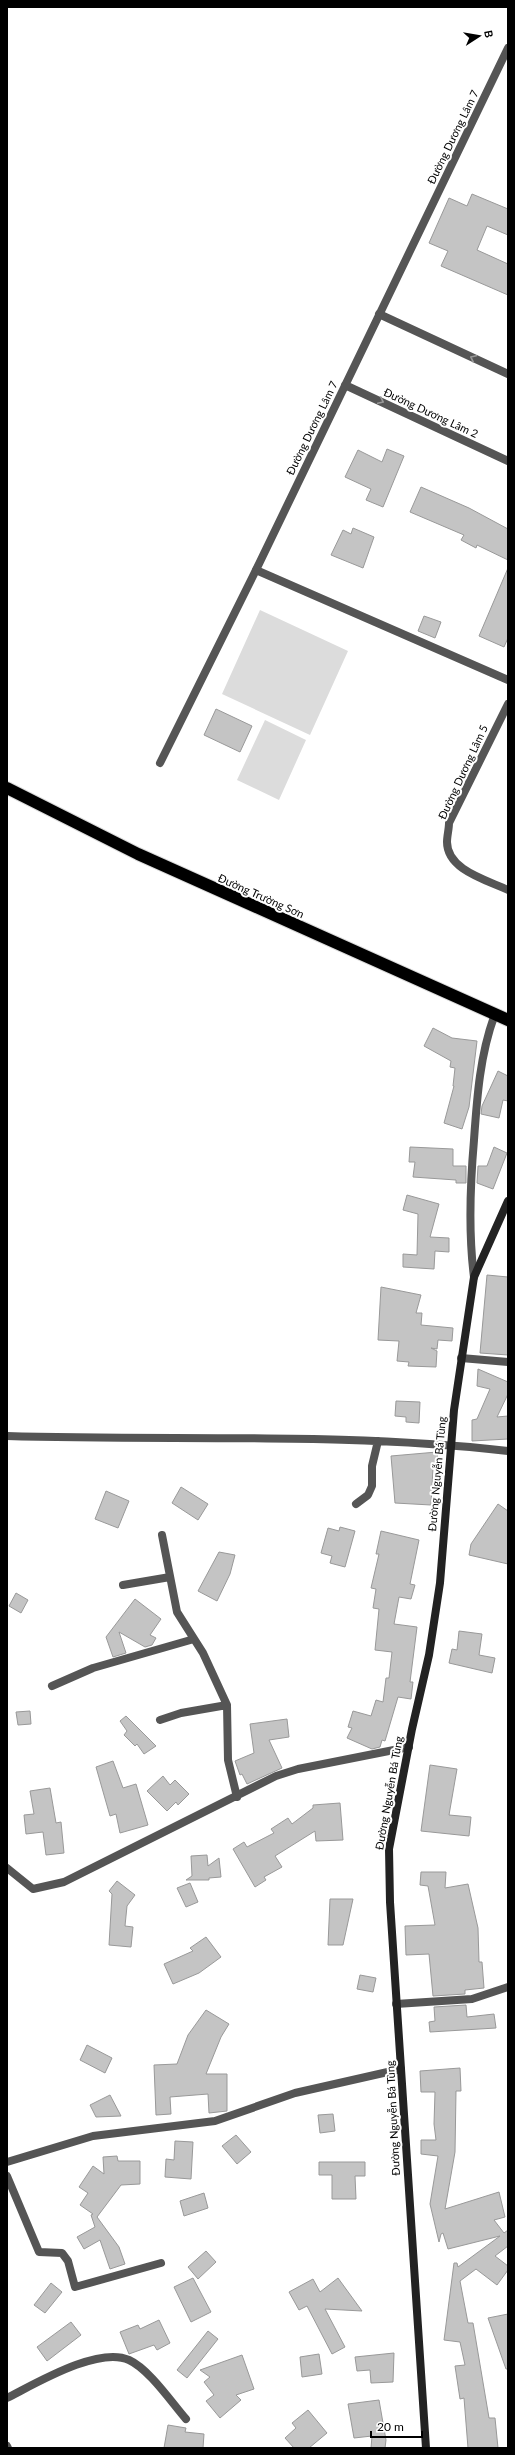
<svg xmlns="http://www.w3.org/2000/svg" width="515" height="2455" viewBox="0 0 515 2455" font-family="Lato,sans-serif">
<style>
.grass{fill:#dcdcdc}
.building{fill:#c4c4c4;stroke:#999}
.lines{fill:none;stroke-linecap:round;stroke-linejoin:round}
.highway-casing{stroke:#dbdbdb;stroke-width:14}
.lane{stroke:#555;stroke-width:8}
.street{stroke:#555;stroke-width:8}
.secondary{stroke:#222;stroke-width:8}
.highway{stroke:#000;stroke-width:12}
.oneway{stroke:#999}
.labels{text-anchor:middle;stroke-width:4;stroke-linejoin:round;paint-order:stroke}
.street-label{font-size:11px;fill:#000;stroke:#fff}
</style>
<rect width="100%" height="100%" fill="#fff"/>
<path class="grass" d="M260 610 348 651 310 735 222 694Z
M265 720 306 740 279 800 237 780Z"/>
<path class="building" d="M472 194 508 209V235L487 226 477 250 508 264V295L441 266 448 251 429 243 449 198 467 206Z
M387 449 404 456 383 507 366 500 371 489 345 477 358 450 382 462Z
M421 487 469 508 508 529V560L477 545 476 548 461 540 464 535 410 512Z
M353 528 374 537 363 568 331 555 343 530 351 534Z
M508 568V638L504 647 479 636Z
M424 616 441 622 435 638 418 631Z
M216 709 252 726 240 752 204 735Z
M433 1028 452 1038 477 1041 469 1107 462 1129 444 1123 454 1086H453L455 1068 450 1067 451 1061 424 1046Z
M498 1071 508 1076V1101L503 1100 499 1118 481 1114 482 1106Z
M410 1147 453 1149V1166H466V1183H456V1180L413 1177 415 1162H409Z
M494 1147 507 1153 493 1189 477 1183 478 1166H487Z
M407 1195 439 1204 430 1237 449 1238V1252L435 1251 434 1269 403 1267V1254L417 1255 418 1214 403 1210Z
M487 1275 508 1277V1355L480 1353Z
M381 1287 421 1295 416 1313H422L421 1325 453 1328 452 1341 438 1340 437 1349 431 1348 437 1351 436 1367 408 1366 409 1362 397 1361 399 1341 378 1340Z
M478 1369 508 1382V1394L497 1417 508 1416V1439L472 1441V1420L477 1419 490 1389 477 1386Z
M396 1401 420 1402 419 1423 406 1422V1417L395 1416Z
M437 1452 439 1467 433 1468 431 1505 395 1503 391 1456Z
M181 1487 208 1504 198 1520 172 1503Z
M106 1491 129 1501 118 1528 95 1519Z
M498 1504 508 1511V1564L469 1555 471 1544Z
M340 1527 355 1531 345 1567 330 1563 332 1556 321 1553 328 1528 339 1531Z
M381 1531 419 1540 410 1584 415 1585 411 1599 399 1597 394 1624 417 1627 410 1682H413L411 1699 398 1697 385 1741 382 1740 380 1747 372 1749 347 1738 352 1728 348 1727 353 1711 371 1716 376 1700 383 1702 386 1678H389L392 1652 375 1650 379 1609 373 1608 376 1589 371 1588 379 1554H376Z
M219 1552 235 1555 230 1574 217 1601 198 1591Z
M16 1593 28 1600 21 1613 9 1606Z
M135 1599 161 1619 150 1635 156 1638 152 1645 145 1647 119 1632 126 1653 113 1657 106 1637Z
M459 1631 482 1634 479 1655 495 1658 492 1673 449 1663 452 1649 457 1650Z
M30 1711 31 1724 18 1725 16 1712Z
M126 1716 156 1746 144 1754 137 1744 135 1746 124 1735 127 1731 120 1721Z
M287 1719 289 1737 269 1740 282 1768 247 1784 242 1774 240 1775 235 1761 254 1753 250 1724Z
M113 1761 123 1788 136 1784 148 1825 120 1833 116 1814 110 1816 96 1767Z
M430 1765 457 1769 449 1815 471 1817 469 1836 421 1831Z
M163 1776 170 1785 175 1780 189 1794 178 1805 176 1802 167 1811 147 1791Z
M50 1788 56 1823 61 1822 64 1853 46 1855 43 1832 26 1834 24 1815 34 1814 30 1791Z
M340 1803 343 1840 316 1841 315 1831 275 1856 282 1867 264 1877 266 1880 255 1887 233 1849 244 1842 247 1847 274 1833 271 1829 288 1818 292 1824 313 1808V1805Z
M207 1855 208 1866 219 1858 221 1877 209 1878V1880H186L192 1876 191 1856Z
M421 1872H446L445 1888 468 1884 478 1928 479 1962H482L484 1988 465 1990V1994L433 1996 429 1954 406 1955 405 1926 435 1925 428 1886 420 1885Z
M117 1881 135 1895 127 1906 125 1926 133 1927 131 1947 109 1945 112 1894 109 1891Z
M190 1883 198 1902 186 1907 177 1888Z
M330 1899H353L343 1945H328Z
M206 1937 221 1957 199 1973 173 1984 164 1964 193 1951 190 1948Z
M360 1975 376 1978 373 1992 357 1989Z
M466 2005 467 2017 494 2014 496 2028 430 2032 429 2022 435 2021 434 2007Z
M206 2010 229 2024 221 2037 206 2074H227V2111L209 2113 208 2094 170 2097 171 2114 156 2115 154 2065 177 2064 188 2035Z
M87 2045 112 2058 105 2073 80 2060Z
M460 2068 461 2091H456L455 2152 445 2209 499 2192 505 2217 494 2220 504 2233 508 2230V2246L495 2256 508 2266V2270L497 2285 476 2269 460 2281 468 2323H473L489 2418H495L498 2448H468L464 2398 460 2399 455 2366 465 2365 460 2342 444 2340 454 2263H457L458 2267 500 2236 448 2249 443 2233 441 2234 439 2242 430 2204 438 2156 421 2154V2140H436L434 2124 435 2092H421L420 2071Z
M110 2095 121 2116 96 2117 90 2105Z
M333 2114 335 2131 320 2133 318 2115Z
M236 2135 251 2152 237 2164 222 2146Z
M175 2141 193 2142 191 2179 165 2177 166 2159 174 2160Z
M117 2156 118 2161H140V2184L121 2185 97 2217 119 2247 125 2264 110 2269 100 2240 84 2249 77 2237 95 2227 91 2215 93 2214 80 2205 88 2193 79 2187 93 2166 104 2174 103 2157Z
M319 2162H365V2176H355L356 2199H332V2175H319Z
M204 2193 208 2208 184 2216 180 2201Z
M206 2251 216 2262 198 2279 188 2267Z
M193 2278 211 2312 191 2322 174 2287Z
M338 2278 362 2311 325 2309 345 2347 332 2354 307 2306 299 2310 289 2292 313 2279 320 2292Z
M51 2283 62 2292 45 2313 34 2305Z
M508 2314V2369H506L488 2318Z
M159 2320 170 2343 157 2350 154 2345 129 2354 120 2332 138 2325 140 2329Z
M71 2322 81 2335 47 2361 37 2347Z
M208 2331 218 2339 187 2378 177 2370Z
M394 2353 393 2382 371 2383 370 2370 357 2371 355 2357Z
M319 2354 322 2374 302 2377 300 2357Z
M242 2355 254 2389 236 2395 241 2400 220 2418 206 2401 214 2395 204 2382 210 2377 200 2370Z
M379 2400 386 2440 385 2448H371L372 2436 354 2438 348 2404Z
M308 2410 327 2433 309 2448H294L285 2438 296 2428 292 2423Z
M168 2425 186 2428 185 2432 204 2434 203 2448H164Z"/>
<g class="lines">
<g class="highway-casing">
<path id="highway" d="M7 788 138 854 508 1020"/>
</g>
<path class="lane" d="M160 763 256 570"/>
<path class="street" d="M508 48 256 570 508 680
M379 314 508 374
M345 385 508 461
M508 704 449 823C449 829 447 836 447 842 447 870 487 880 508 890
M474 1277C468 1231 470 1186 474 1140 477 1097 480 1054 495 1014
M461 1358 508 1362
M7 1436C174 1441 342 1432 508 1451
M356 1504 368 1495 372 1486V1466L378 1441
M162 1535 177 1612 203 1653 227 1705 228 1760 237 1797
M123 1585 170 1577
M52 1686 93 1668 194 1639
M160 1720 181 1713 227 1705
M7 1868 33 1889 64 1882 276 1776 298 1769 409 1747
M396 2004 472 1999 508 1987
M7 2162 93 2136 215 2121 295 2093 401 2069
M7 2176 39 2252 62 2253 68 2261 75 2287 161 2263
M7 2398C35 2384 98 2346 129 2360 149 2369 172 2403 186 2419
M7 2446 8 2448"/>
<path class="secondary" d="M426 2448 390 1902 389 1849 412 1729 429 1655 440 1583 454 1410 474 1277 508 1201"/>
<use href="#highway" class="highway"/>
</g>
<defs><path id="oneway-chevron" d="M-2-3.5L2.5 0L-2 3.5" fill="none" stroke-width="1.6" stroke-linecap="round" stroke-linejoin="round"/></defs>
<g class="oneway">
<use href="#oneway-chevron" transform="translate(473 358) rotate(-155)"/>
<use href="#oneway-chevron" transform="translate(381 401) rotate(25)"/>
</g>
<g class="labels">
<g class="street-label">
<text transform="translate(453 137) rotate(-64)" y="4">Đường Dương Lâm 7</text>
<text transform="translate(431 413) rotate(25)" y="4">Đường Dương Lâm 2</text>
<text transform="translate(312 428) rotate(-64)" y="4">Đường Dương Lâm 7</text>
<text transform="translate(463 772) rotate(-65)" y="4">Đường Dương Lâm 5</text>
<text transform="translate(261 896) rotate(24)" y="4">Đường Trường Sơn</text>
<text transform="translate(437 1474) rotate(-85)" y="4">Đường Nguyễn Bá Tùng</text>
<text transform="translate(389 1793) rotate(-80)" y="4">Đường Nguyễn Bá Tùng</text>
<text transform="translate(393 2118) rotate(-93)" y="4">Đường Nguyễn Bá Tùng</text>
</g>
</g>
<rect width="515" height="2455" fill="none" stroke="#000000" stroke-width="16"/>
<g transform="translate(479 36) rotate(78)" stroke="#ffffff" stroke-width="3" paint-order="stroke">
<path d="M0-3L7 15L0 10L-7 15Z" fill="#000000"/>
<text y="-6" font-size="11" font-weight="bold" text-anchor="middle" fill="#000000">B</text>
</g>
<path d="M371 2431v6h51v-6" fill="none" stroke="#000000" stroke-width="2"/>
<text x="377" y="2431" font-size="12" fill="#000000" stroke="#ffffff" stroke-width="3" paint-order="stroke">20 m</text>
</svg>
